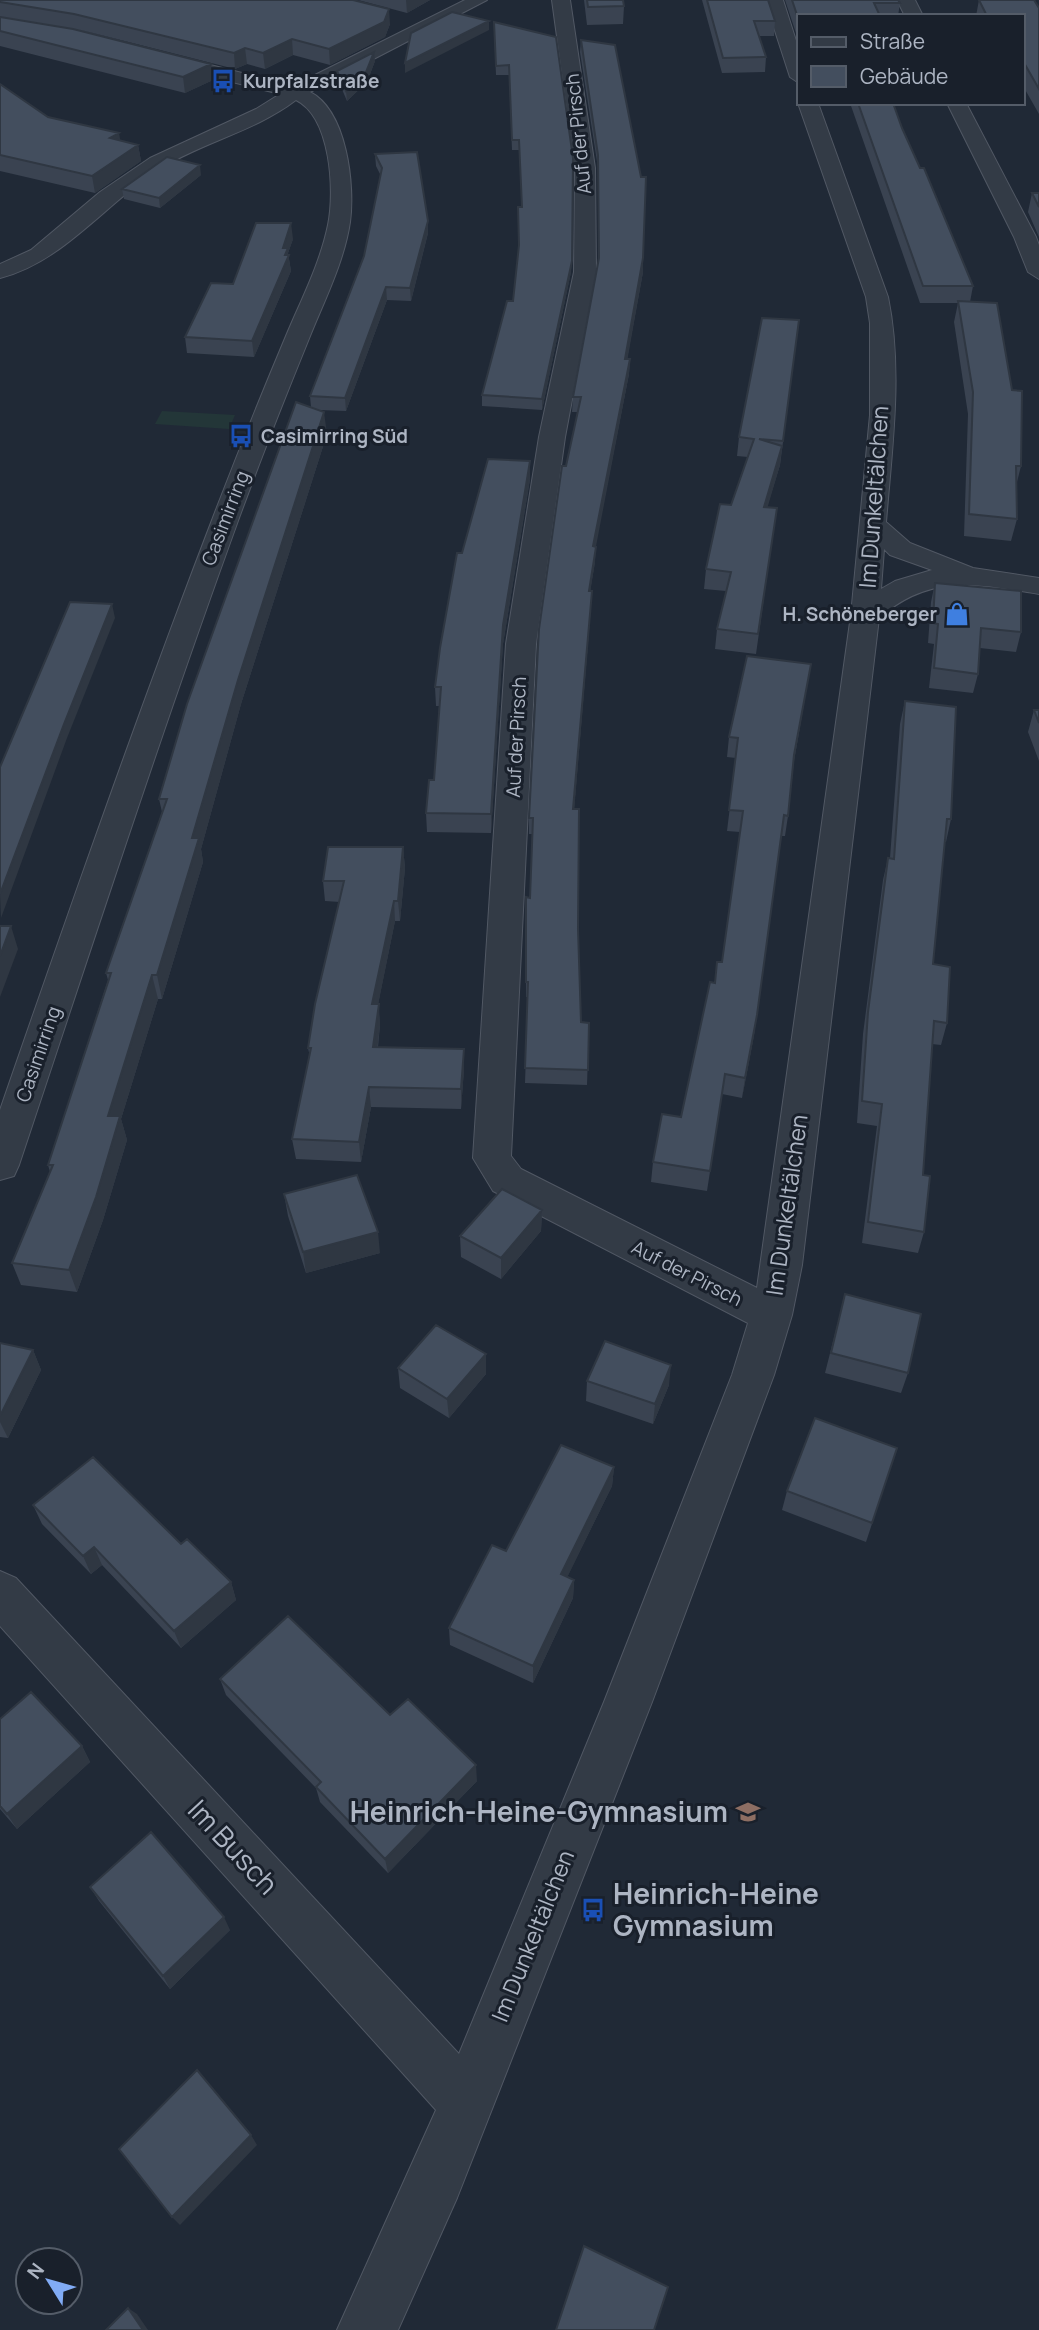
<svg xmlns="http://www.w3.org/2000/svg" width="1039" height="2330" viewBox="0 0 1039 2330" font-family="Manrope,sans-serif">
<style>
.green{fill:#233638}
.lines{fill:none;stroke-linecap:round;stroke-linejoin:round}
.minor-casing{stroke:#515864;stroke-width:2}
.minor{fill:#333b46;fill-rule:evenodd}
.wall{fill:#3a4351}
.shaded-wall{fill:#2f3742}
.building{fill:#434e5e;stroke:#2f3742;stroke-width:2}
.labels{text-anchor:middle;stroke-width:6;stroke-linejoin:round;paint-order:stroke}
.far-poi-label{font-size:19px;font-weight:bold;fill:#adb5c3;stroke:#19202b;text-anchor:start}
.far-street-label{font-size:19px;fill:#adb5c3;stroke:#19202b}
.street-label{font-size:23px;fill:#adb5c3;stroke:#19202b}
.near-poi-label{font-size:28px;font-weight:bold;fill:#adb5c3;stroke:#19202b;text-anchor:end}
.near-street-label{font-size:28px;fill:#adb5c3;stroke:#19202b}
</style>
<rect width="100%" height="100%" fill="#202936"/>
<path class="green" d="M162 411 235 415 229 429 155 424Z"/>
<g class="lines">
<g class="minor-casing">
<path id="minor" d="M465 0H487L310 92C347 111 355 185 350 222 344 263 323 303 308 341 284 400 261 458 239 518 161 732 91 949 19 1165L14 1176 0 1180V1110C70 908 140 707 217 507 239 450 262 393 286 336 301 300 320 264 328 225 335 191 331 117 296 100 254 132 202 142 158 170 105 204 63 262 0 278V264L31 250 100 192 150 158 256 109 280 94 157 63 154 59 157 55 163 53 293 86Z
M552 0H570L595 168 596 272 565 437 536 644 511 1156 521 1169 757 1288 851 615 870 415V323L866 297 798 103 799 102 818 103 888 297C903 370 892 448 886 522L910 543 973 568 1039 578V594C976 584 931 573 879 618L802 1265 792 1315 774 1375 652 1702 457 2198 398 2330H337L436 2110 0 1626V1571L16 1578 459 2054 604 1702 732 1375 748 1323 493 1191 473 1158 506 644 539 437 574 272 575 168ZM884 549 890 555 932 570 895 581 881 589Z
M765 0H783L799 50V83L790 77Z
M897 0H915L923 16H905Z
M947 103H966L1036 237 1039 245V279L1028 272 1014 237Z"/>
</g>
<use href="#minor" class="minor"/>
</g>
<path class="wall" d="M0 0 390 24 385 37 330 65 293 55 265 69 247 64 235 69 77 29 211 64 213 80 185 93 0 46Z
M358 0H430L407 13Z
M584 0H623L624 6 623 24 587 25Z
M702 0H768L775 21 774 36H759L766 57 765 72 722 73Z
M785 0H898L900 3 898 16H799V36H797Z
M979 0 1039 8V114L1023 86V16H976Z
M494 31 556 37 571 272 542 410 482 406V395L513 301 519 246 522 207 519 150H512L509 75H496Z
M581 40 643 272 627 359H630L629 374 595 547V562L590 591 591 607 574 809 581 1022 589 1023 587 1085 525 1083 528 997H526V897L530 898 532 834H529V818L566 466 578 412H572L573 397 599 261 598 168 580 52Z
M375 61 367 82 347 101 338 80 337 71Z
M0 84 48 117 120 141 138 145 141 161 95 193 0 171Z
M850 103H893L902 128 973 286 970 302 1021 466 1016 486 1017 519 1011 541 964 536 968 414 954 322 958 303H920Z
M375 154 428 221V233L411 301 387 300 346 411 319 410 327 434 241 704 201 849 203 862 162 999H158L121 1119 127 1140 103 1220 77 1292 21 1285 12 1263 50 1172 48 1165 108 980 106 973 162 812 159 799 311 407 310 396 364 256 381 176 376 166Z
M201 175 160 208 124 199 122 189Z
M1032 193H1039V237L1028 212Z
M293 239 288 253 291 271 254 357 187 353 185 337 233 284Z
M799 320 780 465 767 507 774 527 756 654 715 649 717 629 726 591 704 589 706 569 731 505 748 457 737 456 739 437Z
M530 479 503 644 491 833 427 832 426 813 434 780 439 706H436L435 687 462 553Z
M935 583 1021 632 1016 652 980 648 978 674 973 693 929 688 934 644 928 643 931 602Z
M811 664 794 761 788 816 785 836H781L754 1035 742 1098 722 1094 707 1191 651 1182 653 1162 681 1117 715 983 722 962 740 832 727 831 736 758 727 757 729 737Z
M905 701 951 819 946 842 944 841 933 964 947 1023 941 1045 932 1044 923 1175 924 1232 918 1253 862 1243 877 1126 857 1123 863 1034 883 880 888 858H890L900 724Z
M1034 710H1039V761L1028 732Z
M403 847 405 868 400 921H395L378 1004 380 1025 378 1047 464 1049V1069L461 1109 371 1107 361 1162 296 1159 292 1139 310 1057 308 1048 340 902 325 901 323 881Z
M284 1194 380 1253 306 1273 288 1216Z
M542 1210 541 1231 501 1279 461 1257 460 1236Z
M845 1294 908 1373 901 1393 825 1373Z
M0 1343 33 1350 41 1370 8 1438 0 1437Z
M398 1368 486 1374 449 1418 400 1388Z
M587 1381 669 1385 653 1424 586 1401Z
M897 1448 866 1542 782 1510 787 1491Z
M614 1467 612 1486 567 1577 574 1580 573 1598 533 1683 450 1645 449 1628 506 1551Z
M33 1505 181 1544 231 1582 236 1600 181 1648 102 1565 91 1574 42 1524Z
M220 1679 390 1715 477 1781 388 1873 320 1802 316 1788 226 1695Z
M0 1719 82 1746 90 1762 17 1829 0 1809Z
M90 1887 230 1930 170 1989 99 1901Z"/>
<path class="shaded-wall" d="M406 0H430L407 13Z
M389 9 390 24 385 37 330 65 329 49Z
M489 21V30L405 73V63Z
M292 39 293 55 265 69 263 53Z
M245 48 247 64 235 69 234 53Z
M374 52 375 61 367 82 347 101 346 91Z
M211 64 213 80 185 93 183 77Z
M119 133 122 150 110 138Z
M138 145 141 161 95 193 92 176Z
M200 165 201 175 160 208 159 198Z
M428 221V233L411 301 410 288Z
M291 223 293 239 288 253 291 271 254 357 252 341Z
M643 258V272L625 373V359Z
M572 261 571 272 542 410V399Z
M386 287 387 300 346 411 345 398Z
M630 359 629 374 593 562V546Z
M324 412 327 434 241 704 201 849 203 862 162 999 157 975 192 838 238 680Z
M782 446 780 465 762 526 764 507Z
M530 461V479L503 644 491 833V814L503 625Z
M596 547 595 562 588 606 589 591Z
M592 591 591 607 573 825V809Z
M112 604 115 618 67 738 1 918 0 894 64 724Z
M403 847 405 868 400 921 398 901Z
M394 901 395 921 374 1025 372 1004Z
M11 926 18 949 0 997V956Z
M152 975 158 999 121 1119 127 1140 103 1220 77 1292 69 1270 108 1116Z
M379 1004 380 1025 375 1068 373 1047Z
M757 1015 754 1035 742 1098 745 1078Z
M464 1049V1069L461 1109V1089Z
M369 1087 371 1107 361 1162 359 1142Z
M542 1210 541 1231 501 1279V1258Z
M378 1232 380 1253 306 1273 303 1252Z
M33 1350 41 1370 8 1438 0 1422V1416Z
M486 1354V1374L449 1418 447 1399Z
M671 1365 669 1385 653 1424 655 1404Z
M614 1467 612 1486 560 1592 561 1574Z
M94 1547 102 1565 91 1574 83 1556Z
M574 1580 573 1598 533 1683V1666Z
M231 1582 236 1600 181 1648 174 1631Z
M82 1746 90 1762 17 1829 7 1814Z
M476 1765 477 1781 388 1873 385 1859Z
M224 1917 230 1930 170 1989 163 1976Z
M251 2135 257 2145 180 2225 172 2217Z
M128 2308 137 2314 148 2330H143Z"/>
<path class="building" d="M0 0H353L389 9 384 22 329 49 292 39 263 53 245 48 234 53 74 14 0 2Z
M587 0H623L624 6 588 7Z
M707 0H768L775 21H754L766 57 723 58Z
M792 0H898L900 3H874L880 16H799V21Z
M979 0H1034L1039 8V89L1023 61V16H987Z
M452 12 489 21 405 63 411 33Z
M0 17 73 29 211 64 183 77 0 31Z
M494 22 556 37 573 158 572 261 542 399 482 395 507 301H513L519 245 518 207H522L519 140H512L509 65 496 66Z
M581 40 615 45 641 177H646L643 258 625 359H630L593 546 596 547 589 591H592L573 809H579L578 929 581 1022 589 1023 588 1070 525 1068 528 982H526V897L530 898 533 818H529L539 629 562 466H566L581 397H573L599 258 598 155Z
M374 52 366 72 346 91 337 71Z
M0 84 48 117 119 133 110 138 138 145 92 176 0 155Z
M858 103H893L902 128 920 168H924L973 286H923Z
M417 152 428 221 410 288 386 287 345 398 310 396 364 256 382 168 375 154Z
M167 157 200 165 159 198 122 189Z
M1032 193H1039V207Z
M256 223H291L283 248H288L285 255H289L252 341 185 337 211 283 233 284Z
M958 301 997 303 1012 390 1022 391 1021 466H1016L1017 519 969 514 973 392Z
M762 318 799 320 783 441 759 439 782 446 764 507 777 508 758 634 717 629 731 572 706 569 720 504 731 505 754 439 739 437Z
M296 402 324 412 238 680 192 838H199L157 975H152L108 1116H120L96 1197 69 1270 12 1263 53 1165H48L111 973H106L167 799H159L187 704Z
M488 459 530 461 503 625 491 814 426 813 429 780H434L441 687H435L440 648 457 553H462Z
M935 583 1021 591V632L981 628 978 674 934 668 938 624 933 623Z
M70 602 112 604 64 724 0 894V767Z
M747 656 811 664 794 755 788 816 784 815 757 1015 745 1078 725 1074 710 1171 653 1162 662 1114 681 1117 710 982 715 983 717 962H722L743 811 729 810 738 738 729 737Z
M905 701 956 707 951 819H947L933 964 950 967 947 1023 934 1021 923 1175 930 1176 924 1232 868 1222 882 1104 862 1101 868 1012 888 858 894 859Z
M1034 710H1039V723Z
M328 847H403L398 901H394L372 1004H379L373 1047 464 1049 461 1089 369 1087 359 1142 292 1139 311 1048H308L315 1004 344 881H323Z
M0 926H11L0 956Z
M357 1175 378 1232 303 1252 284 1194Z
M502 1189 542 1210 501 1258 460 1236Z
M845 1294 921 1314 908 1373 831 1353Z
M436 1325 486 1354 447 1399 398 1368Z
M605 1341 671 1365 655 1404 587 1381Z
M0 1343 33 1350 0 1416Z
M815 1418 897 1448 872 1523 787 1491Z
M561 1445 614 1467 561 1574 574 1580 533 1666 449 1628 492 1545 506 1551Z
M93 1457 181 1544 187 1539 231 1582 174 1631 94 1547 83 1556 33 1505Z
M288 1616 390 1715 408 1699 476 1765 385 1859 316 1787 321 1782 220 1679Z
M31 1692 82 1746 7 1814 0 1806V1719Z
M151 1832 224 1917 163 1976 90 1887Z
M197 2070 251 2135 172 2217 119 2149Z
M584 2246 668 2287 654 2330H556Z
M128 2308 143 2330H106Z"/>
<defs>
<g id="bus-bare" transform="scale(1.89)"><path d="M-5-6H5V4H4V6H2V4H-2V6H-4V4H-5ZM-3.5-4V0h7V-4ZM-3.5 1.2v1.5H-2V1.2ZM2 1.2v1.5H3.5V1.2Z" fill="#1a4fb4" stroke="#19202b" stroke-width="2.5" paint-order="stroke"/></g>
<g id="shop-bare" transform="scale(1.89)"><path d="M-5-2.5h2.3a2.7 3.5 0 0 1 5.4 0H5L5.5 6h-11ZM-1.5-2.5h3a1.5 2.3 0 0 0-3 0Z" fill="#3f7fe0" stroke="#19202b" stroke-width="2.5" paint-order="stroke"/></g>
<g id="school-bare" transform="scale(1.89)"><path d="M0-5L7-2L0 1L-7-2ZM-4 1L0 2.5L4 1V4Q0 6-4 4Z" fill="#8d6e63" stroke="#19202b" stroke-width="2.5" paint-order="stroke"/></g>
</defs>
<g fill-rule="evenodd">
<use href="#bus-bare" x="223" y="81"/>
<use href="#bus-bare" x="241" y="436"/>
<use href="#shop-bare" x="957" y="614"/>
<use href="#school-bare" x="748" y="1812"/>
<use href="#bus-bare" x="593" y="1910"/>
</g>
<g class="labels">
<g class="far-poi-label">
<text x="243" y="88">Kurpfalzstraße</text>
<text x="261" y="443">Casimirring Süd</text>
<text x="937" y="621" text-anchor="end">H. Schöneberger</text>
</g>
<g class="far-street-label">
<text transform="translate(578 134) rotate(-96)" y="7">Auf der Pirsch</text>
<text transform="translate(225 518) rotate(-69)" y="7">Casimirring</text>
<text transform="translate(516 737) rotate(-87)" y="7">Auf der Pirsch</text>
<text transform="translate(38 1054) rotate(-71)" y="7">Casimirring</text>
<text transform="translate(687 1273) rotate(27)" y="7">Auf der Pirsch</text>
</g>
<g class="street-label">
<text transform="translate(874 497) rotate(-86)" y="8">Im Dunkeltälchen</text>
<text transform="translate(787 1205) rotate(-82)" y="8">Im Dunkeltälchen</text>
<text transform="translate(533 1936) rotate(-68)" y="8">Im Dunkeltälchen</text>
</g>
<g class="near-poi-label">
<text x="728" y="1822">Heinrich-Heine-Gymnasium</text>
<text x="613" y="1904" text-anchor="start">Heinrich-Heine<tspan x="613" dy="32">Gymnasium</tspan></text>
</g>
<g class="near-street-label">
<text transform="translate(233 1847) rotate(47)" y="10">Im Busch</text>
</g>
</g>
<rect x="797" y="14" width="228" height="91" fill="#19202b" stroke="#545c68" stroke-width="2"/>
<rect x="811" y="37" width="35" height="10" fill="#333b46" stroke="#545c68" stroke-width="2"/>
<text x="860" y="49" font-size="21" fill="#adb5c3">Straße</text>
<rect x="811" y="66" width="35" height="21" fill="#434e5e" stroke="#545c68" stroke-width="2"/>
<text x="860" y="84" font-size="21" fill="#adb5c3">Gebäude</text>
<g transform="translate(49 2281) rotate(307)"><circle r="33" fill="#19202b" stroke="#545c68" stroke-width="2"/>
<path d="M0-5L12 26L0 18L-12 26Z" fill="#81abf5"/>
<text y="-10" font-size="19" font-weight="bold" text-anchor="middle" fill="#adb5c3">N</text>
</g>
</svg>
